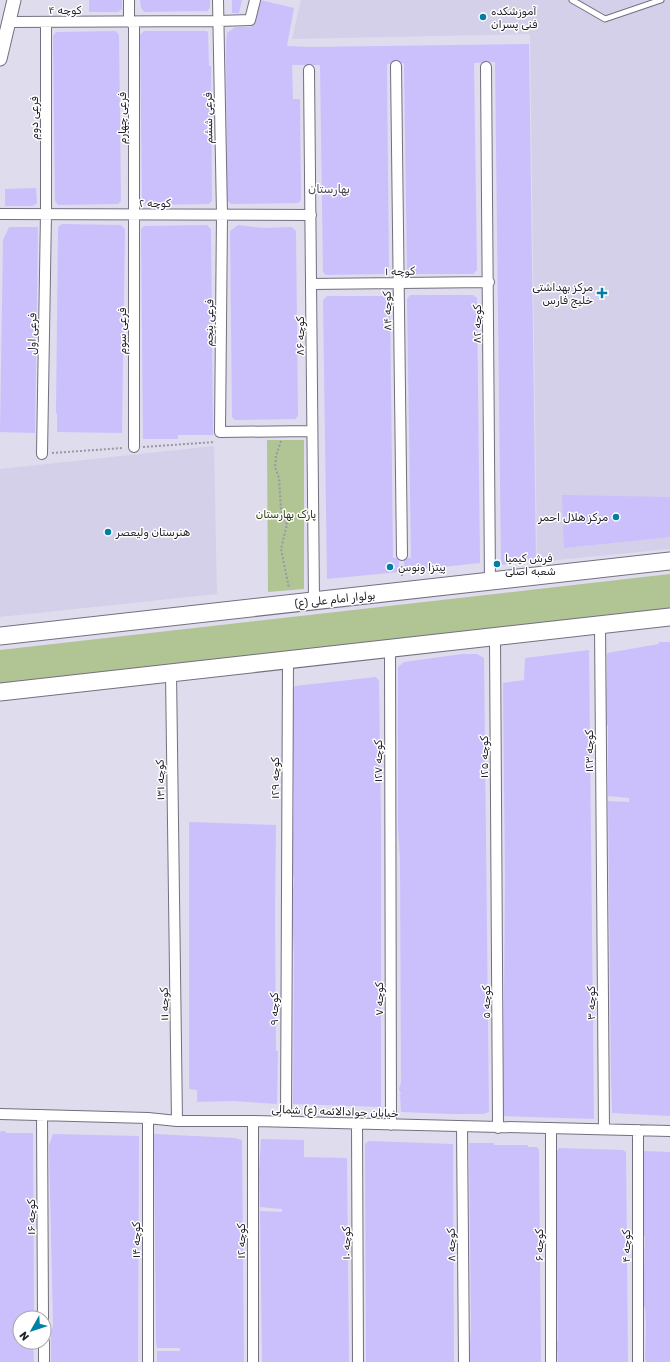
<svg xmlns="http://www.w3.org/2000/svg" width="670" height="1362" viewBox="0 0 670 1362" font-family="Rubik,Cairo,sans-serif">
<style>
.built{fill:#d4d0e9}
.green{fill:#b1c493}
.building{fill:#cbc0fb}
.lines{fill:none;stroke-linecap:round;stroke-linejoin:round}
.service-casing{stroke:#72707f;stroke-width:7}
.minor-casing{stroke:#72707f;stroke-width:12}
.tertiary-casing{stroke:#72707f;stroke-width:15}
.primary-casing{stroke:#72707f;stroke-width:19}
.path{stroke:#9997a5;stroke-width:2;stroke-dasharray:2 2;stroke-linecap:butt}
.service{stroke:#fff;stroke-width:5}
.minor{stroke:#fff;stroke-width:10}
.tertiary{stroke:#fff;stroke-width:13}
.primary{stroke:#fff;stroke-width:17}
.poi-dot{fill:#007fa4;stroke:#fff;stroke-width:1.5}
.labels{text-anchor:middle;stroke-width:3;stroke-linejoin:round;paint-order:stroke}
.street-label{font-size:11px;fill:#232229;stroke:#fff}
.poi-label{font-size:11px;fill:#232229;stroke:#fff;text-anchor:start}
.park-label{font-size:11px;fill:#2c3a0f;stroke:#fff}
.neighbourhood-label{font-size:12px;fill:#4e4b5a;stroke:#fff}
</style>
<rect width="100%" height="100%" fill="#dfdcee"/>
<path class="built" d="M301 0H670V549L537 562 530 34 292 39Z
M214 446 217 594 0 617V469Z"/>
<path class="green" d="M267 440H304V589L268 592Z
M670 574V608L0 684V650Z"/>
<path class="building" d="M89 0H122V9L118 12H89Z
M140 0H210V8L207 11 144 12 141 8Z
M232 0H242L239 13H232Z
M260 0 294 8 287 46 309 47 529 44 536 560 501 565 495 62 474 63 477 270 473 274H410L407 271 404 63 387 64 389 271 386 274 326 275 323 272 320 65H292L293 99H300L301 200 298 203 231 204 227 200 226 48 227 33 235 27H251Z
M116 31 119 35 121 201 118 204 58 205 55 201 53 36 56 32Z
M144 31H207L208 33 209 66H211L212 201 209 204 146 205 142 201 140 35Z
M36 188 37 203 33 206H5V189Z
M62 224 121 225 125 229 122 433 57 432V413H56L58 227Z
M207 225 211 229 213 435H178V439H143L141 229 144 226Z
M238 225 263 228 292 227 296 231 298 416 295 419 235 420 232 417 230 231Z
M9 227H38L35 433 0 432 3 240Z
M410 295H473L477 298 480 563 404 571V558H411L407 299Z
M327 296H386L390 299 393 558H399V572L327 579 323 300Z
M562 495 670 497V537L564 548Z
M659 642H670V1116L612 1113 611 1078 608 801 629 802V798L608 796V725H606L607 653 659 644Z
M589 650 594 1119 503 1116 505 879 503 683 524 680 525 658Z
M462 654H477L484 658 489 1112 483 1114H451L401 1112 400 1094H401L399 1089 401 1082 400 859 398 826V667L404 662Z
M376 677 379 681 381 823V1107L293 1104 294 954 292 912 294 877H292L294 800 292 690 295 686Z
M189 822 276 825 275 911 276 1051H278L277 1104 233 1101 197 1102V1090L189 1089Z
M2 1131H5L6 1133H33L34 1318H20V1342H33L34 1362H0V1132Z
M53 1134 139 1136 138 1362H51V1329H52L53 1324 49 1145Z
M154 1134 235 1138 242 1140 244 1362H157V1351H180V1348H157L156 1341Z
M261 1139 304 1140V1157L347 1158 349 1362H262L260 1211 282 1212V1209L260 1207 259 1173Z
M369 1141 453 1144 454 1362H366L365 1144Z
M469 1143H494V1145H528V1147H537L539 1150 541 1362H469L471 1326Z
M559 1148 623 1150 626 1152 627 1249H629V1254H627L628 1362H558L557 1345H556V1341H558L556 1172 557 1151Z
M644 1151 670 1152V1362H646L645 1358 646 1325 645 1307H643L645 1236H644Z"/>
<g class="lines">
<g class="service-casing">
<path id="service" d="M572 0 605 19 661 0"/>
</g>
<g class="minor-casing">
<path id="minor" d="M129 0V22
M218 0 222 215 220 432 312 431
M9 22 218 21 250 20 255 0
M396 66 402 555
M486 67 490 582
M309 70 314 601
M0 214 311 215
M311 284 489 282
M134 447V22
M42 454 46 214V22
M600 625 604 1129
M495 637 498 1128
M390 648 391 1125
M171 673 177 1121
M0 1114 148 1118 177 1121H253L670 1131
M42 1115 43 1318
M286 1122 288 660
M357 1124 358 1362
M462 1127 464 1362
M551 1128V1362
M638 1130V1362
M44 1342V1362
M148 1362V1118
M253 1362V1121"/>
</g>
<g class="tertiary-casing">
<path id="tertiary" d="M0 59 14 0"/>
</g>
<g class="primary-casing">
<path id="primary" d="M0 636 670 561
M0 692 670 617"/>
</g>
<path class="path" d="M281 441 276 456 275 467 279 478 281 511 287 524 281 549 289 588
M143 447 215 442
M52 453 123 448
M402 566V578"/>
<use href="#service" class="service"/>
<use href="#minor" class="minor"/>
<use href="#tertiary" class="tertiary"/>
<use href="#primary" class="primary"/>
</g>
<g class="poi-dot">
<circle cx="483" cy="17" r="4"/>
<path d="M600 287h4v4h4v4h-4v4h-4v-4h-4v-4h4z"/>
<circle cx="616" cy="517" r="4"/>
<circle cx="108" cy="532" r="4"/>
<circle cx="497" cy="564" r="4"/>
<circle cx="390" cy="567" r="4"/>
</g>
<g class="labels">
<g class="street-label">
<text x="65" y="14">کوچه ۴</text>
<text transform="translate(34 118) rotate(-90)" y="4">فرعی دوم</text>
<text transform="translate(122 118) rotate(-90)" y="4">فرعی چهارم</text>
<text transform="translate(208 118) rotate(-91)" y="4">فرعی ششم</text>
<text x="155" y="207">کوچه ۲</text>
<text transform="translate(400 271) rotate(-1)" y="4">کوچه ۱</text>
<text transform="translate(387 311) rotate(-91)" y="4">کوچه ۸۴</text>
<text transform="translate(209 323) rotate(-89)" y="4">فرعی پنجم</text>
<text transform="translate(477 324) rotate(-90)" y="4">کوچه ۸۲</text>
<text transform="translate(122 331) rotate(-90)" y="4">فرعی سوم</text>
<text transform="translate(32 334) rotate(-89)" y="4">فرعی اول</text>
<text transform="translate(300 336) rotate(-90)" y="4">کوچه ۸۶</text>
<text transform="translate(335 599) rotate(-6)" y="4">بولوار امام علی (ع)</text>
<text transform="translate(589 751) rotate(-90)" y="4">کوچه ۱۲۳</text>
<text transform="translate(484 757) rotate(-90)" y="4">کوچه ۱۲۵</text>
<text transform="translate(378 761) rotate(-90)" y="4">کوچه ۱۲۷</text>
<text transform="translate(275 778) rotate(-90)" y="4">کوچه ۱۲۹</text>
<text transform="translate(160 780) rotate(-91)" y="4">کوچه ۱۳۱</text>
<text transform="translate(379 999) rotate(-90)" y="4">کوچه ۷</text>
<text transform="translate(486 1002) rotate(-90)" y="4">کوچه ۵</text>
<text transform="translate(591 1003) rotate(-90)" y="4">کوچه ۳</text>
<text transform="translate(164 1004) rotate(-91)" y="4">کوچه ۱۱</text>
<text transform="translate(274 1009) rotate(-90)" y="4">کوچه ۹</text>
<text transform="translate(335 1111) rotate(2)" y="4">خیابان جوادالائمه (ع) شمالی</text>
<text transform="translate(31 1217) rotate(-90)" y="4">کوچه ۱۶</text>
<text transform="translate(136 1240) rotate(-90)" y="4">کوچه ۱۴</text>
<text transform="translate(241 1241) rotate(-90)" y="4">کوچه ۱۲</text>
<text transform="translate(346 1243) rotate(-90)" y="4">کوچه ۱۰</text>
<text transform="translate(451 1245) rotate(-91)" y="4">کوچه ۸</text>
<text transform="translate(539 1245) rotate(-90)" y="4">کوچه ۶</text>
<text transform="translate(626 1246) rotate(-90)" y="4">کوچه ۴</text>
</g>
<g class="poi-label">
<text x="491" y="15">آموزشکده<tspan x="491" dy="13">فنی پسران</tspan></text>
<text x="593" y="291" text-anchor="end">مرکز بهداشتی<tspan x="593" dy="13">خلیج فارس</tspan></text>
<text x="608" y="521" text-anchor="end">مرکز هلال احمر</text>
<text x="116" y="536">هنرستان ولیعصر</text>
<text x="505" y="562">فرش کیمیا<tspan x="505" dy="13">شعبه اصلی</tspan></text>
<text x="398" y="571">پیتزا ونوس</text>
</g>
<g class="park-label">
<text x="286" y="518">پارک بهارستان</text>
</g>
<g class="neighbourhood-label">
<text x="329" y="193">بهارستان</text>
</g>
</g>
<g transform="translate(32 1330) rotate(231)"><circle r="19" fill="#ffffff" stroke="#a7a7a9"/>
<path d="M0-3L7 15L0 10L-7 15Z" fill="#007fa4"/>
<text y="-6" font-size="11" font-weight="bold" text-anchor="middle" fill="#232229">N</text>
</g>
</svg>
